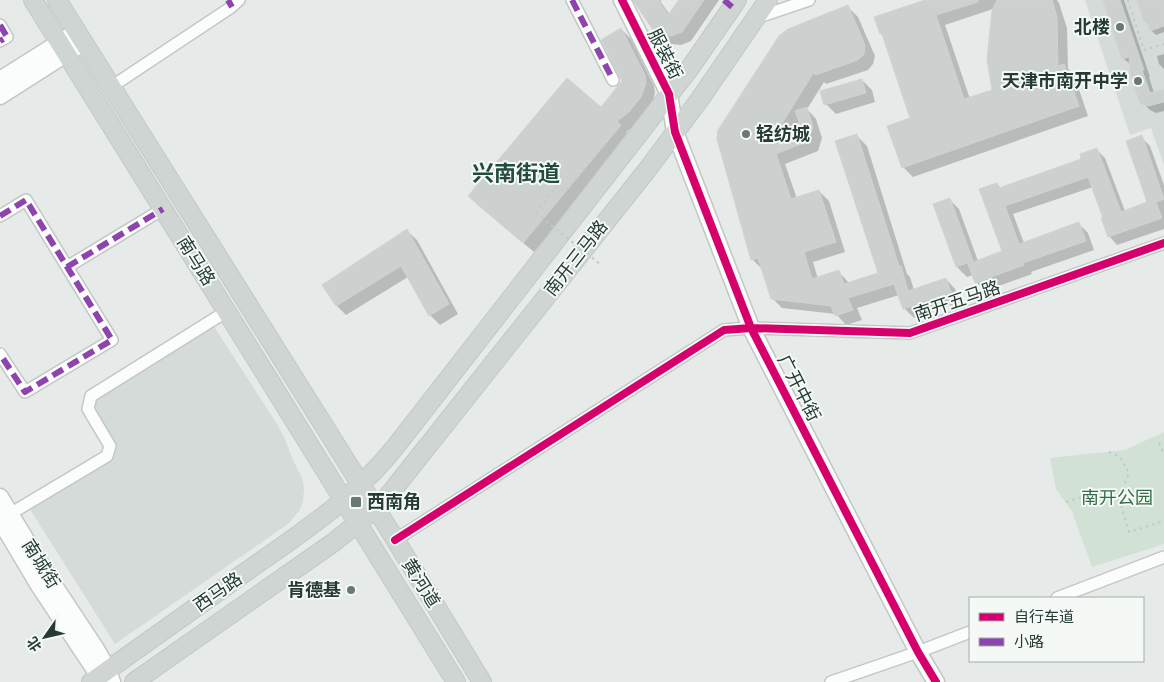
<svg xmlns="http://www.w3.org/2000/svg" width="1164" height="682" viewBox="0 0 1164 682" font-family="'Work Sans','Noto Sans SC',sans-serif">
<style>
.built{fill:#d4dbd8}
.green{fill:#d1e1d5}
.shadow{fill:#0003;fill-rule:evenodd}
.building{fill:#ccd1cf;stroke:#cfd3d1}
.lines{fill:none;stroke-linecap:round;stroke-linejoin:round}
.street-casing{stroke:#c3c7c5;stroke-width:14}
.secondary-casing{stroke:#c1c7c5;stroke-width:19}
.primary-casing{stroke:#c2c9c7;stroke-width:20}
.path{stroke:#c2cac6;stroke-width:2;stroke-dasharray:2.5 4;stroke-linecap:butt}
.street{stroke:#fbfcfc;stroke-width:11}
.secondary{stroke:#fbfcfc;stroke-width:16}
.primary{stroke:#cfd5d3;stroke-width:18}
.path-bridge{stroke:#c2cac6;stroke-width:2;stroke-dasharray:2.5 4;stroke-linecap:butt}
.quiet{stroke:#8e44ad;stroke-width:6;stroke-dasharray:12 6;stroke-linecap:butt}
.cycleway-casing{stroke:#f4f9f6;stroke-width:11}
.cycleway{stroke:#d6006c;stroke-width:8}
.poi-dot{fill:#697873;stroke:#f4f9f6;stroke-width:2}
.labels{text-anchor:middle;stroke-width:4;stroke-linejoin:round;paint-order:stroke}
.poi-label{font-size:18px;font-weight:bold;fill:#253b34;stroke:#f4f9f6;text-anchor:end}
.street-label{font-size:18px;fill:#253b34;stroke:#f4f9f6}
.park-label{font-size:18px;fill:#346e47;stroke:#f4f9f6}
.district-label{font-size:22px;font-weight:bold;fill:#234b3f;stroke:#f4f9f6}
</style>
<rect width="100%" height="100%" fill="#e6eae8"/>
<path class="built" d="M1085 0H1164V165L1151 128 1130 135Z
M213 325 275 421 284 437 293 460 302 478 304 488 303 501 300 510 288 524 115 644 28 506 113 448 88 402Z"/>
<path class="green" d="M1164 432V544L1092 567 1072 511 1056 489 1050 458 1125 450Z"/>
<path class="shadow" d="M635 0H662L660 1 670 15 680 0H719L691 41 681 45 671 44 664 39 654 29Z
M929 0H1057L1059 3 1067 28 1068 69 1074 75 1088 116 913 177 903 167 912 119 884 37 881 34ZM993 9V90L970 99 945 25Z
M1104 0H1124L1150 77H1149L1154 93 1164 90V111L1156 113 1150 110 1140 100 1131 65 1123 58Z
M1138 0H1164V32L1156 35 1151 30 1150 26 1145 21Z
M848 7 858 17 875 56 873 64 868 70 826 84 824 82 807 109 816 119 822 138 818 151 785 164 797 199 819 191 829 201 845 252 813 262 818 279 839 272 849 283 879 274 857 136 867 146 907 274 910 277 914 290 946 279 955 289 960 302 914 318 904 308 899 295 857 308 862 320 846 325 836 314 782 308 772 298 762 269 752 259 718 139ZM800 121 801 124 798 134 790 137Z
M621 29 631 39 654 86 655 93 651 108 639 122 626 132 630 135 534 252 479 206 469 196 601 109 623 81Z
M1164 54V69L1159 64 1157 56Z
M862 80 872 90 875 102 836 114 826 104Z
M1141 137 1150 146 1164 185V229L1117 245 1109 236 1105 218 1093 187 1013 214 1024 243 1079 224 1088 233 1094 250 1031 272 1032 274 985 291 976 282 973 275 967 277 957 267 934 205 949 199 959 209 978 261 1003 252 997 184 1001 188 1083 160 1096 149 1105 158 1125 211 1149 203Z
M407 231 417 240 458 314 440 325 430 315 408 277 346 315 337 306Z"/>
<path class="building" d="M633 0H658L668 15 679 0H704L682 32 671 36 661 35 653 30Z
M925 0H978V2L936 15 964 99 992 90 987 59 992 11 997 0H1052L1057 17 1058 66 1064 64 1079 106 902 168 887 126 910 118 882 34H880L874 17Z
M1103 0H1120L1144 70H1142L1150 93 1164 89V102L1148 106 1141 104 1139 101 1130 72 1129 57 1122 59Z
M1137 0H1164V26L1150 31 1147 21 1144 22Z
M848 5 865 45 864 54 858 60 815 75 814 72 770 143 797 133 800 124 795 111 807 107 813 127 808 141 776 154 791 199 819 190 836 242 804 252 812 279 839 270 844 284 878 273 835 141 857 134 899 266H901L908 291 946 278 951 292 903 309 894 284 848 298 853 310 835 316 831 306 771 299 758 258 751 260 717 139 718 130 779 36 788 29Z
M621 28 645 75 646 83 641 97 629 112 617 121 621 125 523 243 468 196 567 78 601 107 622 81 601 40Z
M862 79 866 93 824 105 820 91Z
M1142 135 1164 199 1156 202 1162 218 1108 237 1101 218H1103L1088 177 1005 206 1019 244 1079 222 1086 241 1023 263 1024 265 975 283 968 264 1002 251 979 189 997 183 999 188 1081 159 1080 154 1097 148 1121 212 1147 202 1126 141Z
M950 198 973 261 956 267 933 204Z
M407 229 449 304 429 316 401 266 336 306 322 285Z"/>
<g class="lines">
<g class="street-casing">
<path id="street" d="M572 0 613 80
M756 18 809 0
M0 25 7 37 0 41
M111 87 230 8 239 0
M0 216 26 200 112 340 25 392 0 354
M67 267 163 209
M10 514 107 456 110 446 88 409 91 396 227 311
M395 540 724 330 751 328 910 333 1164 243
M1057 598 1164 557
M831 682 918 652 970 632"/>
</g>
<g class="secondary-casing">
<path id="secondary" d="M622 0 669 94 675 132 751 328 918 652 936 682
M0 80 76 32
M0 96 83 43
M0 497 47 575 96 649 108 670 112 682
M0 520 38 584 99 676 104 682"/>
</g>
<g class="primary-casing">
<path id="primary" d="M33 0C175 226 315 455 456 682
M57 0 390 531 482 682
M91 682C143 645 195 608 247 571 301 533 354 499 396 446L690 68 737 0
M134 682 334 542 375 509 388 496 647 170 700 99 768 0"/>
</g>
<path class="path" d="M1128 0 1144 50 1164 44
M536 213 557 186 565 191 609 140
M1159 443 1164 454
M1109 452 1120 457 1129 473 1119 498 1129 532 1164 521
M1066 502 1095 493 1119 498"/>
<use href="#street" class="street"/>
<use href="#secondary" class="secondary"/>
<use href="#primary" class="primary"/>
<path class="path-bridge" d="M536 213 600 264"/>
<path class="quiet" d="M228 0 232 7
M572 0 613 80
M724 0 732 7
M0 25 7 37 0 41
M0 216 26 200 112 340 25 392 0 354
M67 267 163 209"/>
<g class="cycleway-casing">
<path id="cycleway" d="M622 0 669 94 675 132 751 328 918 652 936 682
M395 540 724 330 751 328 910 333 1164 243"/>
</g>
<use href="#cycleway" class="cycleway"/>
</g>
<g class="poi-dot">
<circle cx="1120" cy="27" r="5"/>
<circle cx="1138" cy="81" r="5"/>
<circle cx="746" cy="134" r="5"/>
<rect x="350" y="496" width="12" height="12" rx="2.5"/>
<circle cx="351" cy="590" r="5"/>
</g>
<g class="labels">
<g class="poi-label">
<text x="1110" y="33">北楼</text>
<text x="1128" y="87">天津市南开中学</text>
<text x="756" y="140" text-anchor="start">轻纺城</text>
<text x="367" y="508" text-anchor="start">西南角</text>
<text x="341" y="596">肯德基</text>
</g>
<g class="street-label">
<text transform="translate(665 54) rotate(63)" y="6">服装街</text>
<text transform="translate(576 258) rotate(-52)" y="6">南开三马路</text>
<text transform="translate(196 261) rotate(58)" y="6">南马路</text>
<text transform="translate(957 301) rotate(-19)" y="6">南开五马路</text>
<text transform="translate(799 388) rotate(63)" y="6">广开中街</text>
<text transform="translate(41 564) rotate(58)" y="6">南城街</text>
<text transform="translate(421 583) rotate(58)" y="6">黄河道</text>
<text transform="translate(218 592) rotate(-35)" y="6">西马路</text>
</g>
<g class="park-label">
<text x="1117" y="504">南开公园</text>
</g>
<g class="district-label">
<text x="516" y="181">兴南街道</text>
</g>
</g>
<rect x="969" y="597" width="175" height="65" fill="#f4f9f6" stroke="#a1ada8"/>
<rect x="979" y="613" width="25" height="8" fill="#d6006c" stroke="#a1ada8"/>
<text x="1014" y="622" font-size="15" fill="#253b34">自行车道</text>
<rect x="979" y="638" width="25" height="8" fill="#8e44ad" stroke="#a1ada8"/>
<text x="1014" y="647" font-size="15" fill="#253b34">小路</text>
<g transform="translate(45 637) rotate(236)" stroke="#f4f9f6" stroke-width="4" paint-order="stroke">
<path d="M0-4L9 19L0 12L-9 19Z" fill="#253b34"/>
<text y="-8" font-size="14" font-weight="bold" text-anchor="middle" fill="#253b34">北</text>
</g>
</svg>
